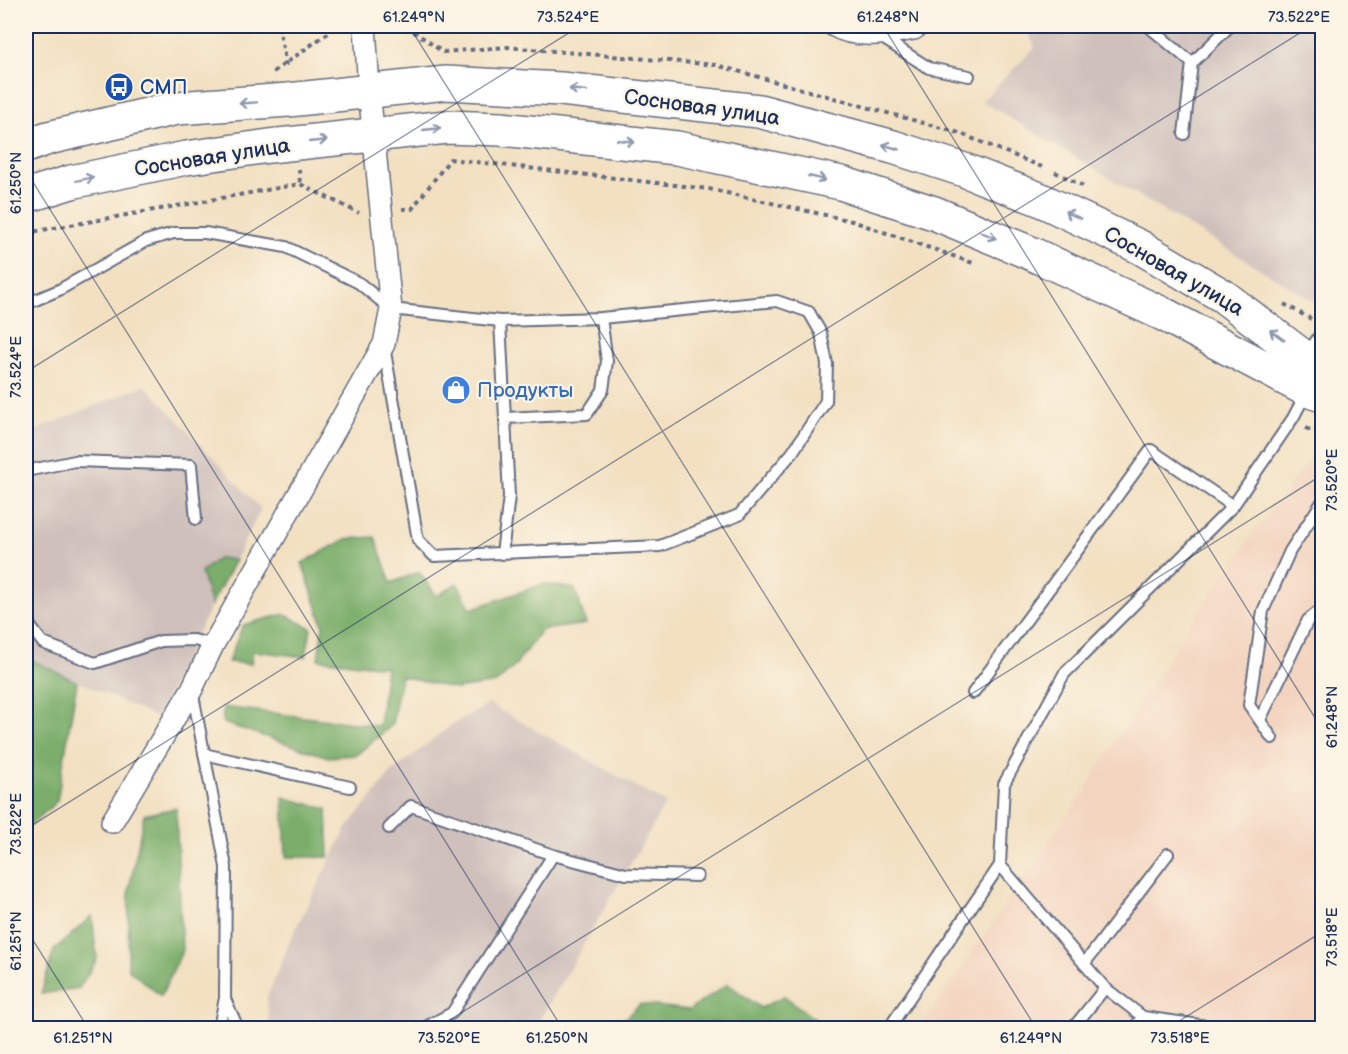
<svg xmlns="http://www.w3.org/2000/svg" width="1348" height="1054" viewBox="0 0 1348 1054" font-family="'Balsamiq Sans',sans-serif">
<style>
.built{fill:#f3d4bf}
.industrial{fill:#cfc0bb}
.forest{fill:#7aae6a;stroke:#4a6e64;stroke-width:1.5}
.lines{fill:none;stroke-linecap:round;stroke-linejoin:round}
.lane-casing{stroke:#666d81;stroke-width:14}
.street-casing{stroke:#666d81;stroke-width:24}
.primary-casing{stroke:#666d81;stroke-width:36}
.path{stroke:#666d81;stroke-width:4;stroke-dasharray:4.5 4.5;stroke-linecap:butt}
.lane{stroke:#fff;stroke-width:10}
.street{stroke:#fff;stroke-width:21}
.primary{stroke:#fff;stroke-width:33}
.oneway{stroke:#8d97ae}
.ticks{fill:none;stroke:#1b2f5e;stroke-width:1.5;stroke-opacity:0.45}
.labels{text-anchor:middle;stroke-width:4.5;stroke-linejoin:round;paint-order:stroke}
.transit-label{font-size:21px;fill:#164399;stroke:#fcf5e5;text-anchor:start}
.street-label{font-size:21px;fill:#1b2f5e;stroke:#fcf5e5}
.shop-label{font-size:21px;fill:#366cbe;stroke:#fcf5e5;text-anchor:start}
.neatline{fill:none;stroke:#1b2f5e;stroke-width:2}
.ticks-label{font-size:15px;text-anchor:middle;fill:#1b2f5e}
</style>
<rect width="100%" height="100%" fill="#fcf5e5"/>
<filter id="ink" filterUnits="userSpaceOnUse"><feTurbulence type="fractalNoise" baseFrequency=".0167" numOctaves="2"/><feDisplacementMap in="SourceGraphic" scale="12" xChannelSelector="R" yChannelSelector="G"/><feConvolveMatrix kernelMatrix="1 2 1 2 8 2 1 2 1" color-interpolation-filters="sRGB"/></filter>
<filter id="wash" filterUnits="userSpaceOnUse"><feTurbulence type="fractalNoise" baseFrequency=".008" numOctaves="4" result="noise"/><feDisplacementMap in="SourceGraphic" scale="24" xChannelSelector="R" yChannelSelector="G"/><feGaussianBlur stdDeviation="1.35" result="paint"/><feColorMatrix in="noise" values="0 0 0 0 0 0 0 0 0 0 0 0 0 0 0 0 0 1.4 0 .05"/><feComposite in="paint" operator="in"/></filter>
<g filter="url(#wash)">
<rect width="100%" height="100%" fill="#f2e0c1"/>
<path class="built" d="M1311 458 1322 466V1028H920L1089 783 1197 614 1259 525Z"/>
<path class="industrial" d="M1025 26H1322V301L1320 305 982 101 1035 47Z
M145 385 261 509 194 640 157 718 26 657V434Z
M489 704 666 803 535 1028H269L267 997 292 936 347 828 393 771 454 723Z"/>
<path class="forest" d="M375 537 391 583 419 572 437 596 457 583 471 609 544 584 575 589 586 624 541 630 515 666 496 683 456 689 401 676 392 725 356 755 328 757 223 723V707L379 726 386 667 318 659 323 625 302 563 346 539Z
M219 558 235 560 211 605 201 572Z
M284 614 311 628 306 657 253 651 251 664 228 662 243 625Z
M26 657 77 682 57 801 26 830Z
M283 797 327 809 329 857H286Z
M176 808 182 951 161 996 128 969 129 890 144 815Z
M92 916 97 959 79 988 41 994 54 950Z
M728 984 761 1008 784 996 820 1023 819 1028H615L640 1004 689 1010Z"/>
</g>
<g filter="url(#ink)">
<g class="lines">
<g class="lane-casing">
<path id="lane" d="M1148 26 1192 63
M881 37 929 68 969 76
M1184 134 1192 63 1230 26
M26 304 59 290 146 241 174 233H205L286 247 359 283 391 309 500 321 601 318 777 301 809 312 821 333 827 364 826 401 792 453 739 515 660 546 434 556 418 540 384 346
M500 321 509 496 502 554
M1307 354 1322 332
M505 418 587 414 603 390 607 361 601 318
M26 471 75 461 191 465 196 519
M26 621 43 643 95 663 161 641 194 640 213 645
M192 690 226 867 225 998 219 1028
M973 693 1151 450 1233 506
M1260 720 1308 620 1322 609
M1272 738 1249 705 1263 611 1290 551 1322 502
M204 754 350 787
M389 828 411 806 553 855 452 1013 424 1028
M553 855 626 874 697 876
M1000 865 1105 988 1143 1017 1221 1028
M1084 964 1168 854
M225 999 238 1028
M889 1028 1000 865 1004 784 1064 674 1233 506 1293 418 1306 393
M1073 1028 1105 988
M1134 1028 1143 1017"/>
</g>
<g class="street-casing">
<path id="street" d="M834 26C856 40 890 33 914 29L918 26
M112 822 192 689 213 645 384 344 391 309 369 90 365 26"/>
</g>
<g class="primary-casing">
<path id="primary" d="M26 146 48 138 177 108 288 100 446 83 561 89 759 111 893 147 964 170 1039 199 1140 247 1223 296 1322 371
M26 196 71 182 186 158 269 146 447 127 501 129 677 148 841 183 934 213 1028 252 1165 315 1307 390 1322 395"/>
</g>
<path class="path" d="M279 26 286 66
M406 26 443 52 507 47 716 65 959 133 1042 167
M273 72 338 26
M299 169 300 184
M1055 172 1083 186
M402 209H412L450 159 709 189 852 221 976 264
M26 233 300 184 359 213
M1284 304 1311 319
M1306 428 1310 430 1322 428"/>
<use href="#lane" class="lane"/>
<use href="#street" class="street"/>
<use href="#primary" class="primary"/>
</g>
<defs><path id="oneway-shaft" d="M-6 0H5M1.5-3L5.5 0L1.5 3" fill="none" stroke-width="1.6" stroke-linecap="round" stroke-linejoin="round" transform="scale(1.5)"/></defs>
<g class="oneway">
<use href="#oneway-shaft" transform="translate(578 90) rotate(-174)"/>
<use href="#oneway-shaft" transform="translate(248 103) rotate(176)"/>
<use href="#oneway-shaft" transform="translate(432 129) rotate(-6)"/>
<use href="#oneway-shaft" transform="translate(318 141) rotate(-6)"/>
<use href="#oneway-shaft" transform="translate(626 141) rotate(7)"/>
<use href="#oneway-shaft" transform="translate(891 147) rotate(-164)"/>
<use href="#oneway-shaft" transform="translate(817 178) rotate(13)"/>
<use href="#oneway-shaft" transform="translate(85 179) rotate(-12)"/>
<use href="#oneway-shaft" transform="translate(1073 215) rotate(-155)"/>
<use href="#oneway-shaft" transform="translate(988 235) rotate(23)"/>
<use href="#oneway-shaft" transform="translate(1277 335) rotate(-144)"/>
</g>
</g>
<path class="ticks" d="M409 26 1036 1028M883 26 1322 729M26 171 562 1028M26 372 580 26M26 829 1311 26M26 929 88 1028M437 1028 1322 475M1168 1028 1322 932"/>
<defs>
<g id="bus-disc" transform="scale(1.5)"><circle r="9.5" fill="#1a4fb4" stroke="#fcf5e5"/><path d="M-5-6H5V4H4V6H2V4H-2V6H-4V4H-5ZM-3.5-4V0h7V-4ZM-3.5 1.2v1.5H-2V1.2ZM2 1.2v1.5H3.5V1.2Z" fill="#fff"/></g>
<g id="shop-disc" transform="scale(1.5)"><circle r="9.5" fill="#3f7fe0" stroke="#fcf5e5"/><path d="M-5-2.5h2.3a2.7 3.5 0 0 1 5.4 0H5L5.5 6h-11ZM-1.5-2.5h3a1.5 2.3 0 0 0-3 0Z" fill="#fff"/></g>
</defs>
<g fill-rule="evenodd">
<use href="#bus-disc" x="119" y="87"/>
<use href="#shop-disc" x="456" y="390"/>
</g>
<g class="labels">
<g class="transit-label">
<text x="140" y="94">СМП</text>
</g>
<g class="street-label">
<text transform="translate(702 107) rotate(8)" y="7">Сосновая улица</text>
<text transform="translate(212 157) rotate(-9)" y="7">Сосновая улица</text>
<text transform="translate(1174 271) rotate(30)" y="7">Сосновая улица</text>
</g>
<g class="shop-label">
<text x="477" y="397">Продукты</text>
</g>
</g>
<rect width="1348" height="1054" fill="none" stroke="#fcf5e5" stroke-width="66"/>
<rect x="33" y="33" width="1282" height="988" class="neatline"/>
<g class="ticks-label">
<text x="414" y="22">61.249°N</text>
<text x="568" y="22">73.524°E</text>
<text x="888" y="22">61.248°N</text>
<text x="1299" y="22">73.522°E</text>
<text transform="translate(16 183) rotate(-90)" y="5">61.250°N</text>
<text transform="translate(16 367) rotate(-90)" y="5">73.524°E</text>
<text transform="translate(1332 480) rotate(-90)" y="5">73.520°E</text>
<text transform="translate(1332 717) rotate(-90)" y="5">61.248°N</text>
<text transform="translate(16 824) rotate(-90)" y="5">73.522°E</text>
<text transform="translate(1332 937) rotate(-90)" y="5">73.518°E</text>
<text transform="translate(16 941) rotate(-90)" y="5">61.251°N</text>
<text x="83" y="1043">61.251°N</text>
<text x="449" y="1043">73.520°E</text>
<text x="557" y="1043">61.250°N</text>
<text x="1031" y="1043">61.249°N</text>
<text x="1180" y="1043">73.518°E</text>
</g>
</svg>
